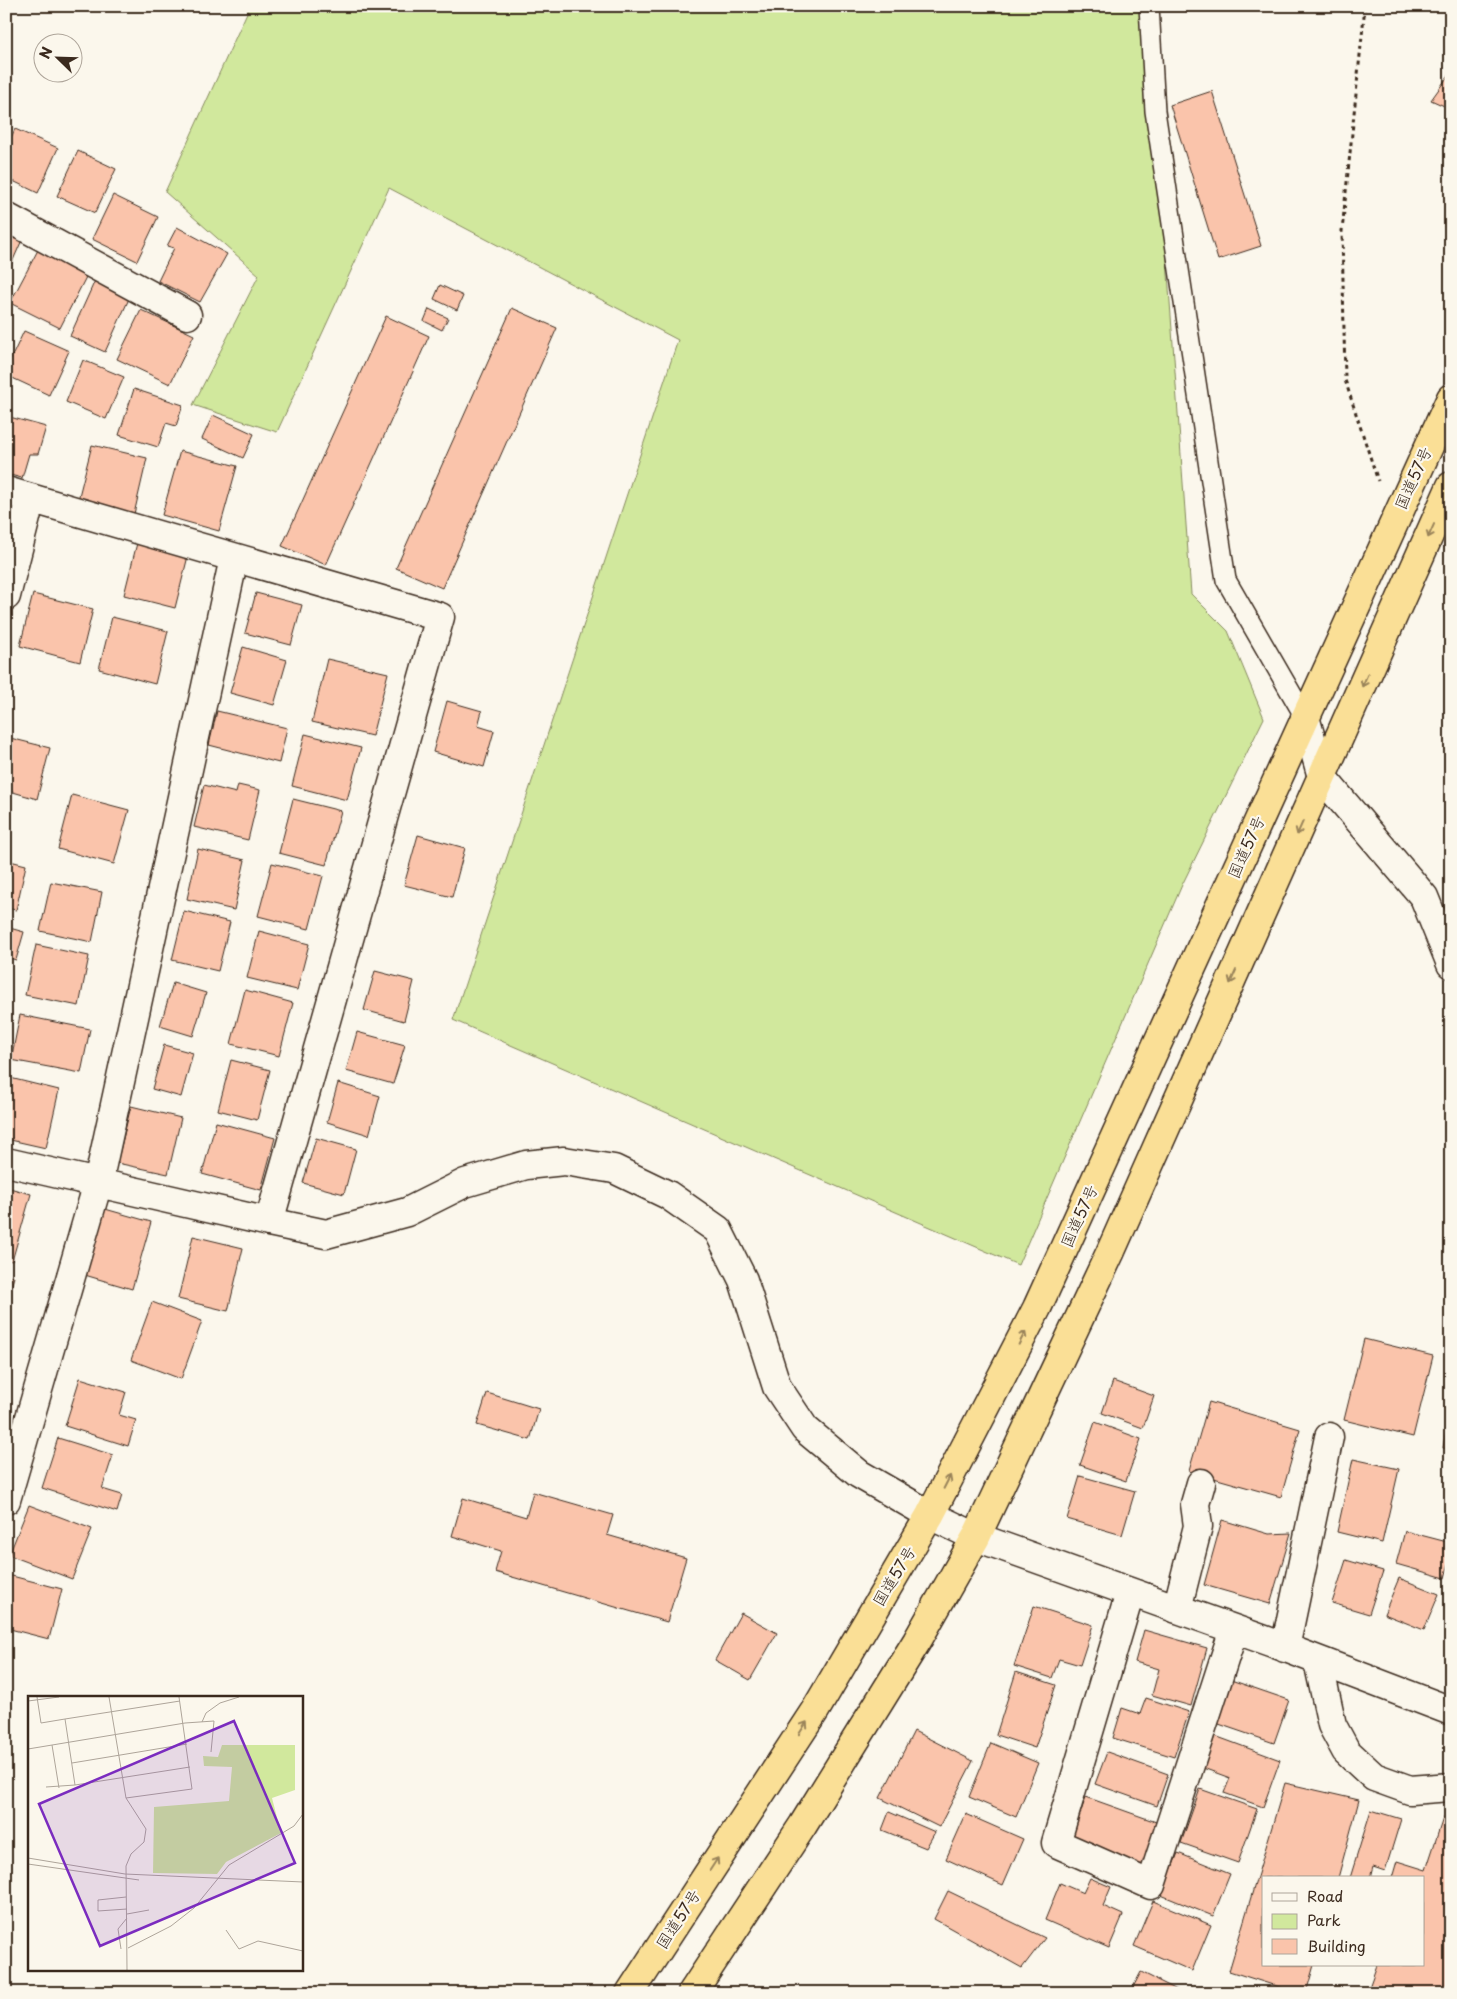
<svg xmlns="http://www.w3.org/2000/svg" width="1457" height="1999" viewBox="0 0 1457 1999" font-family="'Playpen Sans','Klee One',sans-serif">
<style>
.green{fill:#d1e89d;stroke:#86895e}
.building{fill:#fac4ab;stroke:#3b2a1e}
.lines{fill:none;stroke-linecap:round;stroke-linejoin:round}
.service-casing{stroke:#3b2a1e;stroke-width:22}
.minor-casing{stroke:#3b2a1e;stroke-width:31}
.tertiary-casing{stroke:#3b2a1e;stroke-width:31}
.trunk-casing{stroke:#3b2a1e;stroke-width:31}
.path{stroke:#3b2a1e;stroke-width:3;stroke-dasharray:4 4;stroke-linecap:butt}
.service{stroke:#fbf7ec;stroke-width:19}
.minor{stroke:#fbf7ec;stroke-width:28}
.tertiary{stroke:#fbf7ec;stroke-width:28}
.trunk{stroke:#fadf96;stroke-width:28}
.oneway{stroke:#9a845a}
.labels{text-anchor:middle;stroke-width:4.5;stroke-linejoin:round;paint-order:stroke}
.street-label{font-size:16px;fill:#3b2a1e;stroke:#fbf7ec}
.inset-road{fill:none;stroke:#aea59a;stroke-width:1}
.view{fill:#7b2cbf;fill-opacity:0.15;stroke:#7b2cbf;stroke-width:2.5}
.inset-edge{fill:none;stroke:#3b2a1e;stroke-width:2.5}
</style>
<rect width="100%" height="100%" fill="#fbf7ec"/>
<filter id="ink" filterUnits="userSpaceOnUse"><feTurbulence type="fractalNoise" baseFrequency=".02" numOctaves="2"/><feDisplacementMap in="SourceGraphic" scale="10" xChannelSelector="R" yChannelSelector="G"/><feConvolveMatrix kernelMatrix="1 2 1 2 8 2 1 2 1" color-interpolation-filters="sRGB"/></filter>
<g filter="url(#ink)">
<path class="green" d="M250 6H1124L1149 10 1191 594 1228 631 1264 718 1182 885 1018 1265 453 1020 678 340 389 188 277 432 193 405 259 275 165 192Z"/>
<path class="building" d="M1451 72V109L1431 100Z
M1212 91 1261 246 1218 260 1170 105Z
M15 129 58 148 38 193 13 181 8 192 6 191V148Z
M78 151 116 169 95 213 57 196Z
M113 195 158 217 137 261 92 239Z
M177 227 227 254 200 302 158 281 174 248 167 246Z
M6 234 22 240 6 276Z
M38 250 87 275 60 328 10 303Z
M97 276 132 292 105 352 70 336Z
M440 285 463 296 457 310 434 299Z
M512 308 557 328 442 588 396 568Z
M429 309 448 318 442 330 424 321Z
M141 310 194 335 170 384 117 359Z
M386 316 429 336 326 565 282 546Z
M24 331 69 351 49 395 6 375V369Z
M83 360 124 377 106 419 66 402Z
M134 389 183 405 176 426 166 423 158 447 119 435Z
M213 415 254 434 243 458 202 439Z
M6 416 46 427 38 454H29L22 478 6 474Z
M92 445 147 458 134 514 78 500Z
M180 451 237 466 219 531 162 515Z
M137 543 188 556 175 608 124 595Z
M256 593 302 605 291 645 245 633Z
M33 594 93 609 80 662 20 646Z
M112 617 168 631 155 684 99 669Z
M243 647 287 660 274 705 230 693Z
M327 659 388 673 372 736 312 722Z
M447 701 482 711 478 726 494 731 484 767 433 752Z
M217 711 287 728 279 763 209 745Z
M305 734 361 748 347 800 292 786Z
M6 737 50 748 37 799 6 790Z
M204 785 236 793 238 785 260 790 248 840 194 827Z
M72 795 129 810 114 864 58 849Z
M293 799 341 811 326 865 279 853Z
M418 835 465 848 452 897 404 885Z
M198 849 245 860 234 910 187 899Z
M6 860 26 865 16 910 6 908Z
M272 863 323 876 309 929 258 916Z
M51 882 102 892 92 942 40 931Z
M184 911 230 922 218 971 172 960Z
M6 927 24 932 16 960 6 957Z
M259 931 309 944 297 990 247 978Z
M36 945 89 956 79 1006 25 995Z
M375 971 414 981 404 1021 364 1010Z
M173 983 206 993 193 1036 160 1026Z
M245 990 293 1003 279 1056 231 1044Z
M20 1015 90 1029 81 1073 11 1060Z
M357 1032 405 1045 393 1084 346 1071Z
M164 1045 193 1053 181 1097 152 1089Z
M231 1060 270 1070 257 1120 218 1110Z
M6 1077 59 1090 46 1148 6 1139Z
M338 1083 380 1096 369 1135 327 1122Z
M131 1106 181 1118 168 1174 117 1163Z
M216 1122 275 1138 261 1190 202 1174Z
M316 1138 356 1149 344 1194 303 1183Z
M6 1187 31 1194 12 1261 6 1260Z
M98 1207 151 1222 132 1289 78 1273Z
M193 1236 243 1248 228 1311 178 1299Z
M6 1275 14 1277 6 1303Z
M152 1302 202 1321 181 1379 131 1360Z
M1364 1339 1433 1356 1413 1437 1344 1420Z
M80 1378 126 1392 119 1415 136 1420 128 1446 65 1426Z
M1113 1381 1154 1396 1143 1428 1102 1413Z
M487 1393 539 1409 530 1440 477 1425Z
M1451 1398V1449L1443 1448Z
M1209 1402 1300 1429 1281 1497 1189 1471Z
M1095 1422 1141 1439 1126 1481 1080 1465Z
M58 1438 113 1455 102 1489 122 1495 117 1512 42 1488Z
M1353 1459 1399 1469 1382 1543 1337 1532Z
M1080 1476 1135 1491 1122 1535 1067 1519Z
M533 1492 613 1515 607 1535 686 1558 667 1622 495 1572 501 1551 452 1536 463 1498 526 1517Z
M29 1505 92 1529 72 1579 9 1555Z
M1222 1520 1269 1534 1291 1533 1270 1604 1204 1585Z
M1405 1531 1451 1543V1556L1445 1578 1396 1564Z
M1346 1560 1383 1571 1369 1614 1332 1603Z
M8 1575 62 1589 49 1639 6 1628V1583Z
M1399 1578 1439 1594 1424 1630 1384 1614Z
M1034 1606 1093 1625 1080 1665 1059 1659 1052 1678 1014 1666Z
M741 1613 777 1633 750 1680 715 1660Z
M1144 1630 1207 1648 1191 1706 1152 1695 1159 1669 1135 1662Z
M1016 1672 1056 1685 1035 1748 996 1735Z
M1225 1678 1289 1700 1274 1743 1210 1721Z
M1146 1698 1189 1712 1174 1757 1113 1738 1122 1708 1140 1714Z
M914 1731 973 1761 939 1827 880 1798Z
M1215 1736 1280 1760 1263 1807 1224 1793 1230 1778 1203 1768Z
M6 1738 12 1740 6 1754Z
M991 1743 1038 1763 1016 1817 969 1797Z
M1107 1752 1168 1774 1157 1806 1095 1784Z
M1285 1783 1359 1800 1338 1878H1263V1965H1314L1306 1993H1298L1229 1971Z
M1200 1789 1257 1809 1238 1863 1181 1843Z
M1086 1797 1159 1823 1142 1871 1069 1845Z
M1371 1810 1401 1819 1385 1871 1373 1867 1370 1878H1350Z
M889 1812 935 1832 926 1848 882 1830Z
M966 1814 1023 1839 1003 1885 946 1859Z
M1443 1818 1451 1820V1993H1367L1377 1965H1423V1878H1392L1397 1861 1426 1870Z
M1178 1853 1230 1874 1213 1916 1161 1895Z
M1090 1878 1111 1887 1103 1906 1123 1915 1109 1948 1045 1920 1060 1883 1083 1893Z
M948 1891 1045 1938 1022 1968 934 1919Z
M1153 1901 1211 1925 1192 1971 1134 1946Z
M1141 1972 1183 1993H1130Z"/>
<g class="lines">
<g class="service-casing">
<path id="service" d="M1149 6 1155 111 1226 580 1305 717"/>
</g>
<g class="minor-casing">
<path id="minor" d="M6 217 187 315
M6 491 440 617 269 1222 6 1162
M6 596 31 498
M1305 717 1322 777 1424 897 1451 964
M6 1500 98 1183 234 558
M976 1537 1273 1643 1451 1711
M1130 1593 1056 1843 1151 1885 1234 1629
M1177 1609 1198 1526 1195 1504 1201 1483
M1285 1648 1329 1437
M1318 1661 1332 1725 1346 1751 1374 1777 1410 1790 1451 1787"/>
</g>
<g class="tertiary-casing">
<path id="tertiary" d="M269 1222 326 1234 407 1212 465 1183 526 1165 564 1161 614 1169 668 1195 718 1230 743 1280 777 1387 805 1429 859 1474 930 1515 976 1537"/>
</g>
<g class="trunk-casing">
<path id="trunk" d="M630 1993 816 1709 930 1515 1037 1308 1451 398
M692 1993 803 1825 917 1641 976 1537 1110 1253 1451 486"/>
</g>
<path class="path" d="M1365 6 1342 231 1345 380 1378 481"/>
<use href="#service" class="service"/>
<use href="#minor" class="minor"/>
<use href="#tertiary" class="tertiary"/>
<use href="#trunk" class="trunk"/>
</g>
<defs><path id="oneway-shaft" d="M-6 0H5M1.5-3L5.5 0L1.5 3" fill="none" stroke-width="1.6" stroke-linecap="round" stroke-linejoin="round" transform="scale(1.25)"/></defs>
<g class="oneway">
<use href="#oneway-shaft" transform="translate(1431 531) rotate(114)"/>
<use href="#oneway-shaft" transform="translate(1365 680) rotate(114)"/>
<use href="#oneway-shaft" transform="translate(1300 828) rotate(114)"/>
<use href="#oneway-shaft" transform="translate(1233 977) rotate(114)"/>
<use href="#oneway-shaft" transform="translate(1022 1338) rotate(-63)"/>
<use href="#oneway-shaft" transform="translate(947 1482) rotate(-63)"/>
<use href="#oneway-shaft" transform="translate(803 1728) rotate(-57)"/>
<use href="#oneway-shaft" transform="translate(714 1864) rotate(-57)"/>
</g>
</g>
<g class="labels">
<g class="street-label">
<text transform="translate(1413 478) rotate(-66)" y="6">国道57号</text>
<text transform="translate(1246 847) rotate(-66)" y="6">国道57号</text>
<text transform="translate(1079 1216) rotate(-66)" y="6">国道57号</text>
<text transform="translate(894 1576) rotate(-59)" y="6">国道57号</text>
<text transform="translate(678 1919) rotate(-57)" y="6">国道57号</text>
</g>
</g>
<g transform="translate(28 1696)">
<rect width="275" height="275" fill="#fbf7ec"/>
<path d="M194 49H267V94L244 102 253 137 198 166 189 178 125 177 126 111 201 105 204 71 176 70 175 60 190 61Z" fill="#d1e89d"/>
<path class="inset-road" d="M9 1 13 27 37 23 47 89 162 71M81 1 98 102 164 93 151 1M0 5 31 1M37 23 152 5M174 26 178 17 192 7 211 1M24 49 31 92M0 53 157 27 186 25 183 56M44 67 159 48M18 91 47 89M98 102 118 133 116 146 103 158 98 170 99 274M0 162 97 178 275 186M0 168 111 184M98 201 70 204V215L99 213M99 218 121 214M198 234 211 253 230 245 275 255M100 252 143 230 166 212 201 169 266 130 275 118M93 253 90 233 99 222"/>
<path class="view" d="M206 25 267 167 72 250 11 108Z"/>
<rect width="275" height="275" class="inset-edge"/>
</g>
<rect width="1457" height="1999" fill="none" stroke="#fbf7ec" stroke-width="25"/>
<rect x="12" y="12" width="1432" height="1974" fill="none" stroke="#3b2a1e" stroke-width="2" filter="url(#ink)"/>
<rect x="1262" y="1876" width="162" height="90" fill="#fbf7ec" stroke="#aea59a"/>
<rect x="1272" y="1893" width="25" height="8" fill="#fbf7ec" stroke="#aea59a"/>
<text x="1307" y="1902" font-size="15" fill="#3b2a1e">Road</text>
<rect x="1272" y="1914" width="25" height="15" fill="#d1e89d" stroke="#aea59a"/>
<text x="1307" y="1926" font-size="15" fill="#3b2a1e">Park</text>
<rect x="1272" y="1939" width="25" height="15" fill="#fac4ab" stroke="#aea59a"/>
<text x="1307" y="1952" font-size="15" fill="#3b2a1e">Building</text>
<g transform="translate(58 58) rotate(293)"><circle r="24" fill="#fbf7ec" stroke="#aea59a"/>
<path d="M0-4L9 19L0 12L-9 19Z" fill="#3b2a1e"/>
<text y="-8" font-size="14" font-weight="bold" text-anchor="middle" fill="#3b2a1e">N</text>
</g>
</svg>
